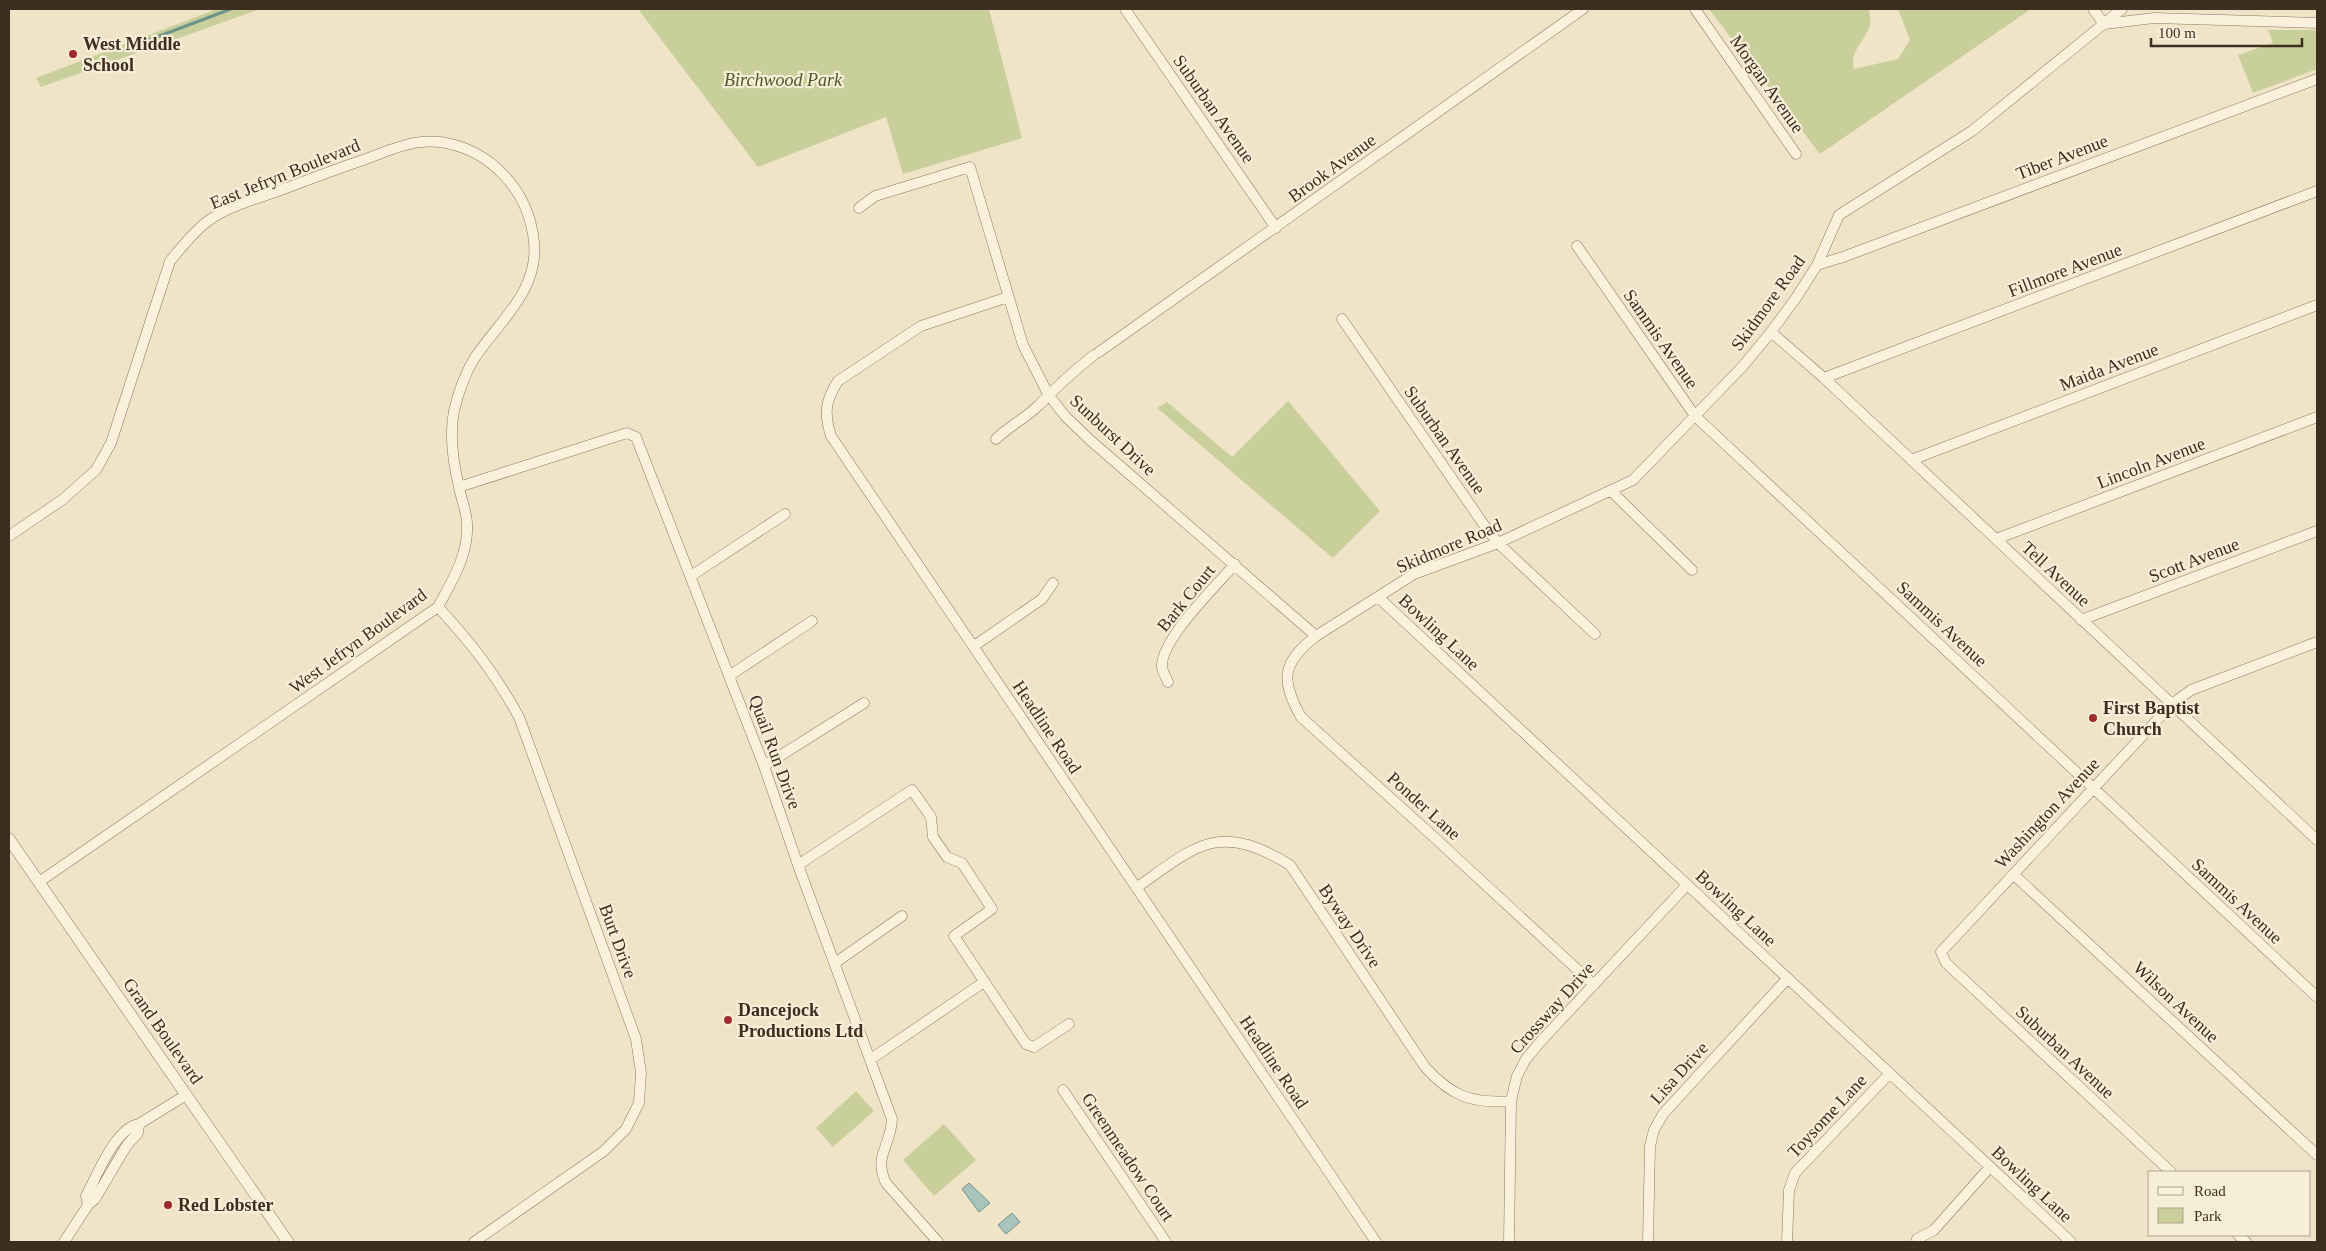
<svg xmlns="http://www.w3.org/2000/svg" width="2326" height="1251" viewBox="0 0 2326 1251" font-family="Georgia,serif">
<style>
.green{fill:#c9cf9b}
.water{fill:#a9c4bc;stroke:#6f938a}
.lines{fill:none;stroke-linecap:round;stroke-linejoin:round}
.stream{stroke:#6f938a;stroke-width:3}
.minor-casing{stroke:#8d765c;stroke-width:11}
.tertiary-casing{stroke:#8d765c;stroke-width:12}
.minor{stroke:#faf1dc;stroke-width:10}
.tertiary{stroke:#faf1dc;stroke-width:11}
.poi-dot{fill:#9e2a2b;stroke:#f7eed8;stroke-width:2}
.labels{text-anchor:middle;stroke-width:4.5;stroke-linejoin:round;paint-order:stroke}
.poi-label{font-size:18px;font-weight:bold;fill:#3d2e20;stroke:#f7eed8;text-anchor:start}
.park-label{font-size:18px;font-style:italic;fill:#4d5a26;stroke:#f7eed8}
.street-label{font-size:18px;fill:#3d2e20;stroke:#f7eed8}
</style>
<rect width="100%" height="100%" fill="#f0e4c8"/>
<path class="green" d="M217 9H260L41 87 36 78Z
M638 9H989L1022 138 903 174 886 117 758 167Z
M1709 9H1869C1869 13 1871 20 1870 25 1866 40 1849 51 1854 69L1898 59 1910 40 1898 9H2031L1820 154Z
M2268 30H2317V69L2253 93 2238 55 2273 43Z
M1288 401 1380 511 1333 558 1157 408 1167 402 1232 457Z
M856 1091 874 1111 833 1147 816 1128Z
M944 1124 976 1160 934 1196 903 1160Z"/>
<path class="water" d="M969 1183 990 1203 979 1212 962 1189Z
M1012 1213 1020 1222 1006 1234 998 1225Z"/>
<g class="lines">
<path class="stream" d="M138 44 231 9"/>
<g class="minor-casing">
<path id="minor" d="M1125 9 1276 228
M1695 9 1796 154
M2093 9 2104 24
M2104 24 2154 18 2317 23
M859 208 875 196 970 167 1023 345 1048 394 1065 416 1090 440 1316 636
M1577 246 1695 416 2317 997
M1817 265 1843 257 2317 79
M1008 297 921 326 838 381C825 401 824 414 831 436L1376 1242
M1342 319 1484 525 1498 543 1595 634
M1771 332 1824 378 2317 840
M1099 352 1583 9
M1824 378 2317 191
M996 439C1009 426 1026 418 1039 405 1056 387 1074 371 1094 355
M1911 460 2317 305
M459 487 627 433 636 437 764 766 798 865 892 1119C891 1146 873 1156 886 1183L938 1242
M1611 491 1692 570
M9 536 62 500 96 470 111 443 170 261C182 247 193 232 208 221 230 205 260 198 286 188 313 178 339 168 366 159 379 154 393 148 406 145 416 142 430 141 440 142 491 149 529 191 534 242 539 292 498 322 474 359 465 374 458 394 454 411 449 436 453 462 459 487 461 499 467 512 467 524 469 554 452 581 438 607L39 882
M1996 539 2317 417
M691 576 785 514
M1378 597 2071 1242
M438 607C472 644 494 672 519 717L636 1039 641 1073 639 1103 626 1129 604 1151 474 1242
M2081 620 2317 531
M974 646 1042 599 1053 583
M729 676 812 621
M1168 682C1166 678 1163 672 1162 668 1159 641 1217 585 1235 564
M764 766 864 703
M798 865 912 790 931 817 933 837 947 857 962 863 992 909 954 936 1026 1044 1034 1047 1069 1024
M2013 874 2317 1155
M1136 888C1197 845 1218 821 1290 865L1425 1067C1451 1096 1472 1104 1511 1101
M835 963 902 916
M1594 985 1436 839 1301 717C1280 679 1282 663 1316 636L1414 574 1498 543 1633 480 1743 366 1771 332 1796 298 1817 265 1839 215 1972 131 2122 9
M871 1059 984 982
M1063 1090 1166 1242
M2171 1172 1946 963 1941 952 2172 704 2191 690 2317 642
M88 1205 86 1196C97 1176 115 1128 139 1124L186 1095
M2238 1235 2246 1242
M1917 1239 1934 1230 1990 1167
M64 1242 88 1205 95 1199 127 1145 138 1133 139 1124
M1509 1242 1511 1101 1517 1076 1526 1059 1541 1041 1687 885
M1648 1242 1650 1146 1654 1130 1663 1114 1787 979
M1787 1242 1789 1190 1795 1173 1890 1073"/>
</g>
<g class="tertiary-casing">
<path id="tertiary" d="M9 839 288 1242"/>
</g>
<use href="#minor" class="minor"/>
<use href="#tertiary" class="tertiary"/>
</g>
<g class="poi-dot">
<circle cx="73" cy="54" r="5"/>
<circle cx="2093" cy="718" r="5"/>
<circle cx="728" cy="1020" r="5"/>
<circle cx="168" cy="1205" r="5"/>
</g>
<g class="labels">
<g class="poi-label">
<text x="83" y="50">West Middle<tspan x="83" dy="21">School</tspan></text>
<text x="2103" y="714">First Baptist<tspan x="2103" dy="21">Church</tspan></text>
<text x="738" y="1016">Dancejock<tspan x="738" dy="21">Productions Ltd</tspan></text>
<text x="178" y="1211">Red Lobster</text>
</g>
<g class="park-label">
<text x="783" y="86">Birchwood Park</text>
</g>
<g class="street-label">
<text transform="translate(1767 84) rotate(55)" y="6">Morgan Avenue</text>
<text transform="translate(1214 109) rotate(55)" y="6">Suburban Avenue</text>
<text transform="translate(2062 157) rotate(-21)" y="6">Tiber Avenue</text>
<text transform="translate(1332 168) rotate(-36)" y="6">Brook Avenue</text>
<text transform="translate(285 174) rotate(-22)" y="6">East Jefryn Boulevard</text>
<text transform="translate(2065 270) rotate(-21)" y="6">Fillmore Avenue</text>
<text transform="translate(1768 303) rotate(-54)" y="6">Skidmore Road</text>
<text transform="translate(1661 339) rotate(55)" y="6">Sammis Avenue</text>
<text transform="translate(2109 367) rotate(-21)" y="6">Maida Avenue</text>
<text transform="translate(1113 435) rotate(43)" y="6">Sunburst Drive</text>
<text transform="translate(1445 440) rotate(55)" y="6">Suburban Avenue</text>
<text transform="translate(2151 463) rotate(-21)" y="6">Lincoln Avenue</text>
<text transform="translate(1449 546) rotate(-23)" y="6">Skidmore Road</text>
<text transform="translate(2194 560) rotate(-21)" y="6">Scott Avenue</text>
<text transform="translate(2056 574) rotate(43)" y="6">Tell Avenue</text>
<text transform="translate(1186 598) rotate(-51)" y="6">Bark Court</text>
<text transform="translate(1942 624) rotate(43)" y="6">Sammis Avenue</text>
<text transform="translate(1439 632) rotate(43)" y="6">Bowling Lane</text>
<text transform="translate(358 641) rotate(-36)" y="6">West Jefryn Boulevard</text>
<text transform="translate(1047 727) rotate(56)" y="6">Headline Road</text>
<text transform="translate(775 752) rotate(70)" y="6">Quail Run Drive</text>
<text transform="translate(1424 806) rotate(42)" y="6">Ponder Lane</text>
<text transform="translate(2047 813) rotate(-47)" y="6">Washington Avenue</text>
<text transform="translate(2237 901) rotate(43)" y="6">Sammis Avenue</text>
<text transform="translate(1736 908) rotate(43)" y="6">Bowling Lane</text>
<text transform="translate(1350 926) rotate(56)" y="6">Byway Drive</text>
<text transform="translate(618 941) rotate(70)" y="6">Burt Drive</text>
<text transform="translate(2176 1002) rotate(43)" y="6">Wilson Avenue</text>
<text transform="translate(1552 1008) rotate(-48)" y="6">Crossway Drive</text>
<text transform="translate(163 1031) rotate(55)" y="6">Grand Boulevard</text>
<text transform="translate(2065 1052) rotate(43)" y="6">Suburban Avenue</text>
<text transform="translate(1274 1062) rotate(56)" y="6">Headline Road</text>
<text transform="translate(1679 1073) rotate(-48)" y="6">Lisa Drive</text>
<text transform="translate(1827 1116) rotate(-47)" y="6">Toysome Lane</text>
<text transform="translate(1128 1157) rotate(56)" y="6">Greenmeadow Court</text>
<text transform="translate(2032 1184) rotate(43)" y="6">Bowling Lane</text>
</g>
</g>
<rect width="2326" height="1251" fill="none" stroke="#3d2e20" stroke-width="20"/>
<rect x="2148" y="1171" width="162" height="65" fill="#f7eed8" stroke="#ada18e"/>
<rect x="2158" y="1187" width="25" height="8" fill="#faf1dc" stroke="#ada18e"/>
<text x="2194" y="1196" font-size="15" fill="#3d2e20">Road</text>
<rect x="2158" y="1208" width="25" height="15" fill="#c9cf9b" stroke="#ada18e"/>
<text x="2194" y="1221" font-size="15" fill="#3d2e20">Park</text>
<path d="M2151 38v8h151v-8" fill="none" stroke="#3d2e20" stroke-width="2.5"/>
<text x="2158" y="38" font-size="15" fill="#3d2e20" stroke="#f7eed8" stroke-width="4" paint-order="stroke">100 m</text>
</svg>
